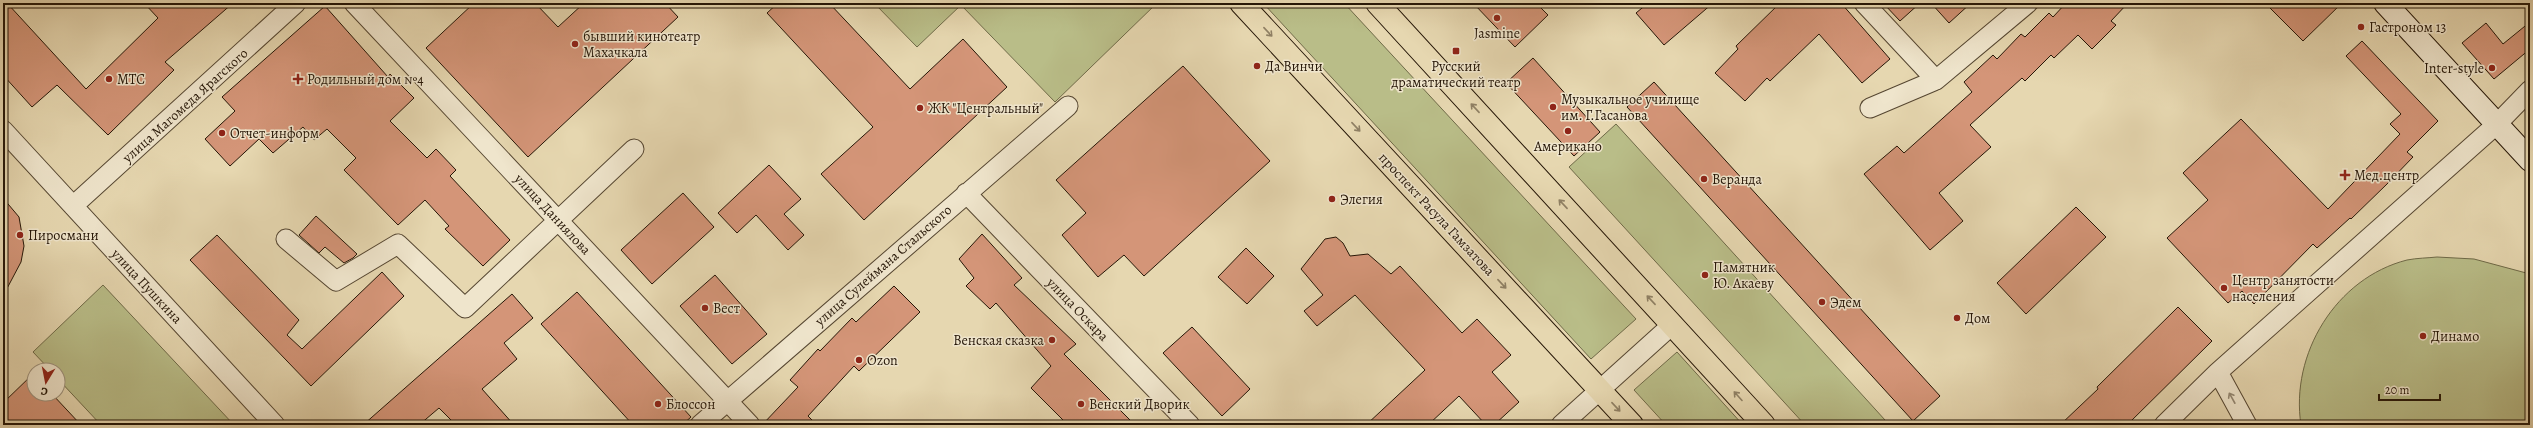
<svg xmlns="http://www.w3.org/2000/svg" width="2533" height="428" viewBox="0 0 2533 428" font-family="Alegreya,serif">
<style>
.green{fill:#b9bd88;stroke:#6f6a48}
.building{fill:#d49578;stroke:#251607}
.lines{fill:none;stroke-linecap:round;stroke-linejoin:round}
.minor-casing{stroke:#554631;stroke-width:21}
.secondary-casing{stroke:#251607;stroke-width:24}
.primary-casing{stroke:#251607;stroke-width:24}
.minor{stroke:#efe5cc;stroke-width:19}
.secondary{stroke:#efe5cc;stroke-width:22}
.primary{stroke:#e6d7b0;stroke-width:22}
.oneway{stroke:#8f8064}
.oneway2{stroke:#948873}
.poi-dot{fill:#8f2418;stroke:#efe5cc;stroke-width:1.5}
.labels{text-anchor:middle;stroke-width:3;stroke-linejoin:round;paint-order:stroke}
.poi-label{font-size:14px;fill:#251607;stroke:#efe5cc;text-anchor:start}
.street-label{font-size:14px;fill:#251607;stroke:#efe5cc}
</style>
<rect width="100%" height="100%" fill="#e6d7b0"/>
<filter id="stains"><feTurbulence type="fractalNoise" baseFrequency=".005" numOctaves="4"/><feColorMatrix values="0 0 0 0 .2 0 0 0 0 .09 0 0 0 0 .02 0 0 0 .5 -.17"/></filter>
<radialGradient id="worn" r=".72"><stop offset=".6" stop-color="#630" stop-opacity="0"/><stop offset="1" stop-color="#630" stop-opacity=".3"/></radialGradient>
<path class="green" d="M874 3H1157L1055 102 961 5 917 47Z
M1263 3H1344L1636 319 1591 359Z
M1616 124 1885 420 1880 425H1805L1569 167Z
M2437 257 2474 259 2530 274V425H2301C2290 354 2336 278 2407 260 2417 258 2428 258 2437 257Z
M103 285 234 425H101L58 379V370H50L33 352Z
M1677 352 1743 425H1666L1634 390Z"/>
<path class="building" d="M3 3H7L86 89 158 18 144 3H233L165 62 174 70 108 135 57 85 32 107 3 75Z
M474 3H535L558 27 584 3H665L678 17 528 157 426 48Z
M778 3H829L910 89 963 39 1007 87 864 220 821 174 873 127 767 13Z
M1473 3H1536L1548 15 1515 47Z
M1648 3H1713L1664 45 1636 13Z
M1780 3H1841L1890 59 1862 83 1819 34 1770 81 1767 78 1745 101 1715 73 1738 49 1736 46Z
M1883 3H1920L1900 21Z
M1931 3H1971L1949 23Z
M2066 3H2128L2111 21 2116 25 2092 49 2078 35 2054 58 2051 55 2025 81 2022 78 1970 125 1991 147 1939 193 1963 221 1930 250 1864 174 1897 146 1904 153 1972 92 1964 82 1993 55 1997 59 2021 34 2025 37 2049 13 2053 17Z
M2265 3H2342L2303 41Z
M325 6 388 77 390 74 414 98 390 121 427 158 436 149 456 170 450 176 510 240 483 266 445 229 449 226 425 200 398 225 344 170 356 158 327 129 314 140 303 127 273 153 259 139 230 166 205 139 235 111 222 97Z
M2530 22V49L2494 79 2462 43 2486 23 2503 44Z
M2362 41 2438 121 2407 152 2413 157 2387 184 2351 219 2350 218 2317 248 2313 244 2254 304 2242 291 2228 303 2167 238 2208 200 2183 173 2241 119 2328 209 2400 134 2390 124 2401 114 2346 56Z
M1533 58 1600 132 1574 156 1506 83Z
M1183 66 1270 161 1144 276 1124 255 1098 277 1062 235 1086 213 1056 180Z
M1654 82 1940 396 1913 421 1627 107Z
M769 165 801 199 784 214 804 235 788 250 756 215 737 233 718 213Z
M683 193 714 227 652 284 621 250Z
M3 198 19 217 24 246 21 262 3 296Z
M2076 207 2106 237 2026 314 1997 283Z
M316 216 357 254 353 258 344 263 325 247 319 253 299 235Z
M982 234 1022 278 1014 285 1076 344 1064 354 1135 425H1068L1031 388 1051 366 996 303 990 309 966 286 974 278 959 259Z
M217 235 299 320 287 335 302 349 382 272 404 296 311 386 190 260Z
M1336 237 1343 243 1350 256 1368 254 1391 274 1400 266 1462 333 1477 319 1511 355 1492 372 1519 402 1494 425H1486L1459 396 1428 425H1366L1425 370 1355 295 1317 326 1304 311 1323 295 1301 269 1325 239Z
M1246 248 1274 276 1247 304 1218 277Z
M715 275 767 334 732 364 680 306Z
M894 286 920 312 859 371 854 366 808 416 817 425H762L798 387 790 380 818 349 820 351 852 318 856 322Z
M577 292 691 417 682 425H633L541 324Z
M512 294 533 318 504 343 517 359 482 389 514 425H456L439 408 419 425H363Z
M2178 307 2212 341 2127 425H2060L2098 389 2097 387Z
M1192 327 1250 389 1222 416 1163 353Z
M34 373V394H52L81 425H3V403Z"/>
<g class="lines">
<g class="minor-casing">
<path id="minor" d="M354 3 750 425
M1864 3 1936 80
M1870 108 1936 80 2028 3
M3 130 275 425
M966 193 1190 425
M73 206 296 3
M286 239 336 281 398 244 465 308 634 149
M2218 372 2247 425
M700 425 1068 106
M1561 425 1673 324
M2164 425 2218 372 2497 124 2530 90"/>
</g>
<g class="secondary-casing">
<path id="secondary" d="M2385 3 2530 160"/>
</g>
<g class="primary-casing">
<path id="primary" d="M1241 3 1632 425
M1377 3 1764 425"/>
</g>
<use href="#minor" class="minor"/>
<use href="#secondary" class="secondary"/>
<use href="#primary" class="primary"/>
</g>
<defs><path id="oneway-shaft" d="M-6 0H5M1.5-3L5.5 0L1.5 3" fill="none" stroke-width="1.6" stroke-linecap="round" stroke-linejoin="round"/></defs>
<g class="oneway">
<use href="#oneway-shaft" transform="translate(1268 32) rotate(47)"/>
<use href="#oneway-shaft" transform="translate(1475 108) rotate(-133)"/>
<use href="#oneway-shaft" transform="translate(1356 127) rotate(47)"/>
<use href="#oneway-shaft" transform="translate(1563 204) rotate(-133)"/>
<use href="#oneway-shaft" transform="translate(1502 284) rotate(47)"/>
<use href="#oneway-shaft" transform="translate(1651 300) rotate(-133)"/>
<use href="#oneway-shaft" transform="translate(1738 396) rotate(-132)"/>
<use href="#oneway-shaft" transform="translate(1616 407) rotate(47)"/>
</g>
<use class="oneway2" href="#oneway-shaft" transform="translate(2232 398) rotate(-119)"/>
<g class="poi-dot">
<circle cx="1497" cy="18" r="4"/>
<circle cx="2361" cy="27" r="4"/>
<circle cx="575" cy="44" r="4"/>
<rect x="1452" y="47" width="8" height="8" rx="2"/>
<circle cx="1257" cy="66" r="4"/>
<circle cx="2492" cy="68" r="4"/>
<circle cx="109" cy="79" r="4"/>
<path d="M296 73h4v4h4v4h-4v4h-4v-4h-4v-4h4z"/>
<circle cx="1553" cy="107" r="4"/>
<circle cx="920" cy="108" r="4"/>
<circle cx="1568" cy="131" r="4"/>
<circle cx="222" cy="133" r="4"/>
<path d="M2343 169h4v4h4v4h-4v4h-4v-4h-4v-4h4z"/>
<circle cx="1704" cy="179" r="4"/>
<circle cx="1332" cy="199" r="4"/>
<circle cx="20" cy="235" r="4"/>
<circle cx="1705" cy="275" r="4"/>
<circle cx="2224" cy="288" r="4"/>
<circle cx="1822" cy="302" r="4"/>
<circle cx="705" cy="308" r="4"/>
<circle cx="1957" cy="318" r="4"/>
<circle cx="2423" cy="336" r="4"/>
<circle cx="1052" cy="340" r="4"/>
<circle cx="859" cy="360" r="4"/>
<circle cx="658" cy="404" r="4"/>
<circle cx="1081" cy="404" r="4"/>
</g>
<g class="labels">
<g class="poi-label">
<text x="2369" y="32">Гастроном 13</text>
<text x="1497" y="38" text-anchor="middle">Jasmine</text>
<text x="583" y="41">бывший кинотеатр<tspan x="583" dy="16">Махачкала</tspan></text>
<text x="1265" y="71">Да Винчи</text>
<text x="1456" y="71" text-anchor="middle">Русский<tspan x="1456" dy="16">драматический театр</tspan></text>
<text x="2484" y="73" text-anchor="end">Inter-style</text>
<text x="117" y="84">МТС</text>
<text x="307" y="84">Родильный дом №4</text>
<text x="1561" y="104">Музыкальное училище<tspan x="1561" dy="16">им. Г.Гасанова</tspan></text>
<text x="928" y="113">ЖК "Центральный"</text>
<text x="230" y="138">Отчет-информ</text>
<text x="1568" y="151" text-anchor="middle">Американо</text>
<text x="2354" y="180">Мед.центр</text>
<text x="1712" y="184">Веранда</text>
<text x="1340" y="204">Элегия</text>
<text x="28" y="240">Пиросмани</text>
<text x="1713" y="272">Памятник<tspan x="1713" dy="16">Ю. Акаеву</tspan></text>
<text x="2232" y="285">Центр занятости<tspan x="2232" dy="16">населения</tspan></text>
<text x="1830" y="307">Эдем</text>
<text x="713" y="313">Вест</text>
<text x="1965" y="323">Дом</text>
<text x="2431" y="341">Динамо</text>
<text x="1044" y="345" text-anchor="end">Венская сказка</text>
<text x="867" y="365">Ozon</text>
<text x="666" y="409">Блоссон</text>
<text x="1089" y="409">Венский Дворик</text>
</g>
<g class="street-label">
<text transform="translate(185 105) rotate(-42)" y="5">улица Магомеда Ярагского</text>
<text transform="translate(553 214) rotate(47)" y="5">улица Даниялова</text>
<text transform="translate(1437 214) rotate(47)" y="5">проспект Расула Гамзатова</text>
<text transform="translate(883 265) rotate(-41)" y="5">улица Сулеймана Стальского</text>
<text transform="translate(147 286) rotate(47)" y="5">улица Пушкина</text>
<text transform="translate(1078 309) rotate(46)" y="5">улица Оскара</text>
</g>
</g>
<rect width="2533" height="428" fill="none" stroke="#e6d7b0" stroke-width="16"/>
<rect x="4" y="4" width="2525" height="420" fill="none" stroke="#251607" stroke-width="2"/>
<rect x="8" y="8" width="2517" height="412" fill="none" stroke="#251607"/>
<g transform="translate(46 382) rotate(190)"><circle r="19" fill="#efe5cc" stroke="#9e927d"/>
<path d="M0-3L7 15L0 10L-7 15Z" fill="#8f2418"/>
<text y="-6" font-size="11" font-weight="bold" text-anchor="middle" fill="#251607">С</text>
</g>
<path d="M2379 394v6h61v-6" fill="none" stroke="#251607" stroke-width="2"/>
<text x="2385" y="394" font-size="12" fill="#251607" stroke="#efe5cc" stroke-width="3" paint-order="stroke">20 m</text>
<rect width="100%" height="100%" filter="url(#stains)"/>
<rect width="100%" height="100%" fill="url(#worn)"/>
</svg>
